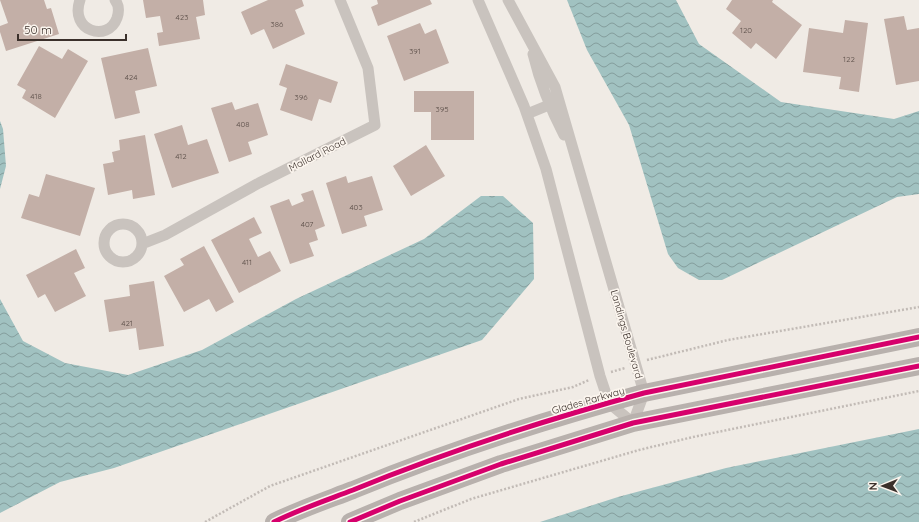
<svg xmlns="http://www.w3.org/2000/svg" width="919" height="522" viewBox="0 0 919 522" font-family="Quicksand,sans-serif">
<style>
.water{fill:url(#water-waves)}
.building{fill:#c3afa7}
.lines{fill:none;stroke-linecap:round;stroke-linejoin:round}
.path{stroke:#c2bbb6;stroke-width:2.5;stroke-dasharray:2 2;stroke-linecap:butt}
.minor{stroke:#c9c3be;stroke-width:11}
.primary{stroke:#b8b1ad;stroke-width:18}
.cycleway-casing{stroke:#fbf5ee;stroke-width:8}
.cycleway{stroke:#d6006c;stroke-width:5}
.labels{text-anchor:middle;stroke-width:3.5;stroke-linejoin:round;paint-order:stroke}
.number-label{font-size:8px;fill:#5d504a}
.street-label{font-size:10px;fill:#3b302b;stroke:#fbf5ee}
</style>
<defs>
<pattern id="water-waves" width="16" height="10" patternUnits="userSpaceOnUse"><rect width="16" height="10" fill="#a1c2c1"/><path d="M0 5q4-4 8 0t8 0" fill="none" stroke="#849e9d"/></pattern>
</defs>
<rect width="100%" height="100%" fill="#f0ebe5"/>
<path class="water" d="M567 0H676L699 44 781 102 894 119 919 111V194L897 197 722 280H699L678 268 668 254 629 125 587 50Z
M0 121 3 129 6 166 0 189Z
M481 196H503L533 223 534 279 482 340 114 468 60 482 0 513V299L23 341 65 363 128 375 202 350 296 299 424 239Z
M919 429V522H540L618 497 726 468Z"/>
<path class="building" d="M0 0H44L47 9 51 8 59 34 6 51 0 32V26L8 23Z
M143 0H203L205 15 196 17 200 39 159 46 157 33 163 32 160 16 146 18Z
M268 0H302L304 6 295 10 305 34 273 49 264 29 251 35 241 12Z
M377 0H430L432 4 378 26 371 7 378 4Z
M732 0H773L772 2 802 25 776 59 756 43 751 49 732 33 741 21 726 9Z
M904 16 907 30 919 28V81L896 85 884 19Z
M845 20 868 23 859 92 839 89 841 77 803 72 809 28 843 33Z
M420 23 425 34 436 29 449 63 404 81 387 36Z
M39 46 62 59 68 49 88 61 55 118 22 98 26 90 17 85Z
M148 48 157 86 135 91 140 113 115 119 101 58Z
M286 64 338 82 331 103 319 99 312 121 280 110 287 88 279 85Z
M414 91H474V140H431V112H414Z
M232 102 235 110 258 103 268 135 248 142 252 154 229 162 211 108Z
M182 125 188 145 207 139 219 173 172 188 154 134Z
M145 135 155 195 133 199 132 190 108 195 103 164 114 162 112 152 120 150 119 140Z
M426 145 445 176 411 196 393 166Z
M46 174 95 188 80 236 21 218 29 194 39 197Z
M346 176 348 183 372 176 383 210 364 216 367 226 342 234 326 183Z
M313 190 325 226 315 230 318 240 309 243 314 256 290 264 270 206 289 199 292 206 304 201 301 194Z
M254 217 262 233 249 239 258 257 270 251 281 271 239 293 211 240Z
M204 246 234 302 216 312 209 299 184 312 164 276 184 265 180 259Z
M76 249 85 268 74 273 86 296 55 312 45 294 38 298 26 275Z
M154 281 164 346 139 350 136 328 109 332 104 300 130 296 129 285Z"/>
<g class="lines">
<path class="path" d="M647 360 728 340 919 307
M611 372 625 368
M205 522 270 486 519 399 573 387 589 380
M414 522 471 499 639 450 693 437 919 391"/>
<path class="minor" d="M80 0C69 31 108 43 117 18 119 12 119 5 115 0
M478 0 524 106 546 169 600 376 609 403 633 423 644 393 555 87 508 0
M533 54C540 83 550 108 564 135
M527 114 549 105
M104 243a19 19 0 1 1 38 0a19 19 0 1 1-38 0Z
M142 244 165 235 259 183 375 125 368 68 340 0"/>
<path class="primary" d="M274 522C300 509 327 500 353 490 448 451 545 420 644 393L919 337
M350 522 400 501 501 464 633 423 919 366"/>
<g class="cycleway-casing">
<path id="cycleway" d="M274 522C300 509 327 500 353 490 448 451 545 420 644 393L919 337
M350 522 400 501 501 464 633 423 919 366"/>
</g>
<use href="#cycleway" class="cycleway"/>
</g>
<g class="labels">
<g class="number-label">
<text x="182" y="20">423</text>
<text x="277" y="27">386</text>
<text x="746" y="33">120</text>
<text x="415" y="54">391</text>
<text x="849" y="62">122</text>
<text x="131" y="80">424</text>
<text x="36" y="99">418</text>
<text x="301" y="100">396</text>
<text x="442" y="112">395</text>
<text x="243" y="127">408</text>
<text x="181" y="159">412</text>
<text x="356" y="210">403</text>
<text x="307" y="227">407</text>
<text x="247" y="265">411</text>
<text x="127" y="326">421</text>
</g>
<g class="street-label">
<text transform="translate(317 154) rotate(-27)" y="4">Mallard Road</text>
<text transform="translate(627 334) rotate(74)" y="4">Landings Boulevard</text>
<text transform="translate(588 400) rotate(-16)" y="4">Glades Parkway</text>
</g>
</g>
<g transform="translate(883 486) rotate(269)" stroke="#fbf5ee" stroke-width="3" paint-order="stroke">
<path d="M0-3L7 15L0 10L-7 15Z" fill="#3b302b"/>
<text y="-6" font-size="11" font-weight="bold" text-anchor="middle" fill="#3b302b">N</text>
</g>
<path d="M18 34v6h108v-6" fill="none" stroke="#3b302b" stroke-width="2"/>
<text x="24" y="34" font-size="12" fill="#3b302b" stroke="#fbf5ee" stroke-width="3" paint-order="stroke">50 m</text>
</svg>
